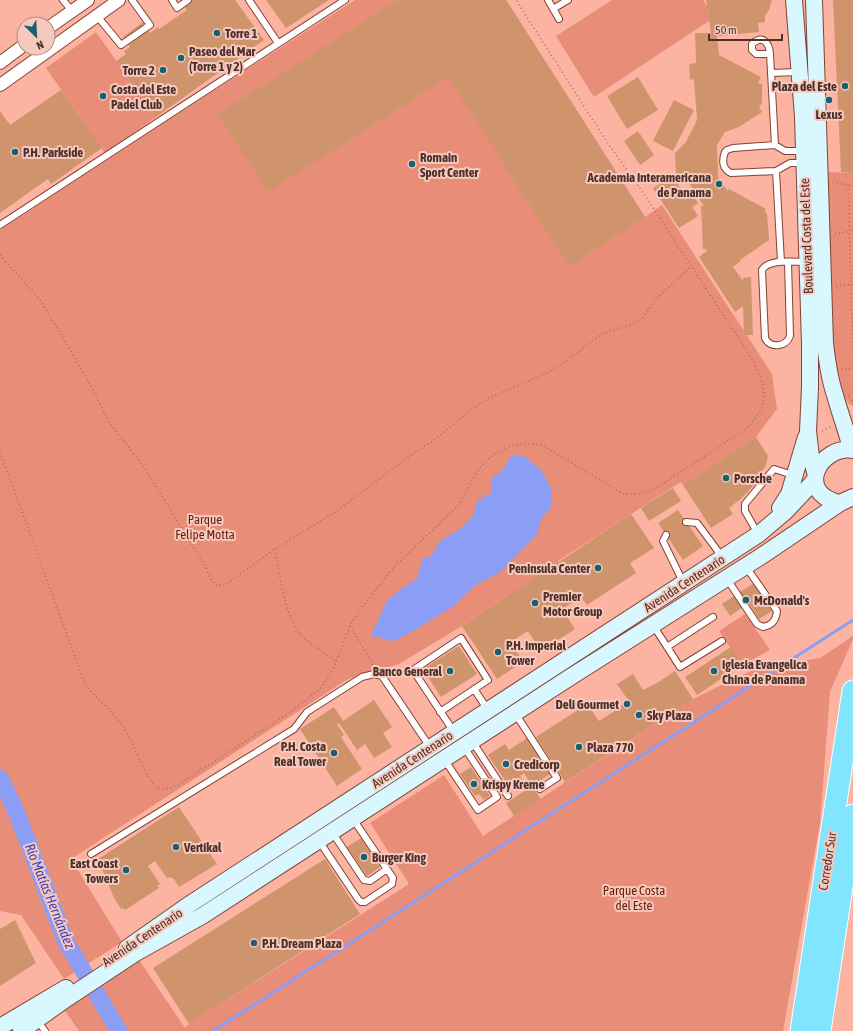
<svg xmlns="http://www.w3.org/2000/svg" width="853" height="1031" viewBox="0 0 853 1031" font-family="'Asap Condensed',sans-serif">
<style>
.green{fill:#e88e78}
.water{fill:#8b9df4}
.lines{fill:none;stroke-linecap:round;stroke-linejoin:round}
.stream{stroke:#8b9df4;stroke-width:3}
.river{stroke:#8b9df4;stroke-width:17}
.building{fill:#d0946d}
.lane-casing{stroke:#824334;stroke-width:8}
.street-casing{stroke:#824334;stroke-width:14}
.secondary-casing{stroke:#824334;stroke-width:18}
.highway-casing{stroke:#fff;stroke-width:23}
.path{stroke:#a06e62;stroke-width:1.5;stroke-dasharray:1 3;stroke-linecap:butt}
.lane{stroke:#fff;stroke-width:6}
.street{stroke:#fff;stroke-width:12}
.secondary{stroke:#d9f7fe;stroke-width:16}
.highway{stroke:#80e5fd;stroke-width:21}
.poi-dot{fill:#17606f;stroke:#f6c9be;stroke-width:1.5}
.labels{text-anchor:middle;stroke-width:4;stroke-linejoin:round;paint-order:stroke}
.poi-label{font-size:13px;font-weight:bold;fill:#4d3029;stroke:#f6c9be;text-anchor:start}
.street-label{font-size:13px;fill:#4d3029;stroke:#f6c9be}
.park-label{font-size:13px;fill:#6b1d0a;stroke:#f6c9be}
.water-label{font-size:14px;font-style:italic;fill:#3b3ebb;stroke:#f6c9be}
</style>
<rect width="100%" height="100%" fill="#fdb3a1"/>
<path class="green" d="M355 0H506L645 217 662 205 772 374 777 409 756 437 683 485 681 482 558 561 559 562 462 626 399 664 348 679 71 859 122 942 64 979 21 915 0 911V230L180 112Z
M612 0H703L707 6 709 21 594 97 556 36Z
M96 32 156 117 105 153 46 68Z
M827 172 853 173V406L849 404 841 392 834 361Z
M745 614 770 650 742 665 719 631Z
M853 636V639L830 692 820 823 783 1031H79L63 1008 139 960 185 1028 189 1024 409 884 370 823 444 775 483 836 693 699 755 669 820 658Z"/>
<path class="water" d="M511 456H524L541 470 551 488 552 506 541 519 537 534 499 573 476 585 452 607 413 631 394 641 371 636 383 609 388 599 417 578 423 558 431 556 440 541 460 529 473 516 477 501 491 493 492 478 502 471Z"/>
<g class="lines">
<path class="stream" d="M213 1031 853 620"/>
<path class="river" d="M0 778 16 811 66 942 119 1031"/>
</g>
<path class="building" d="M180 0H235L264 40 156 117 116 61 126 54 124 51 130 47 123 37 143 22 150 33 158 27 159 29 187 10Z
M266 0H329L286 28Z
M398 0H506L645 217 569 266 448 77 268 192 218 114Z
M706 0H772L769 10 765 16V22L758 23 759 32 717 36 719 55 761 77 758 83 762 84V104L759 106 762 112 739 127 725 132 717 145 718 177 728 191 729 189 766 209 765 212 767 214 769 240 740 260 741 261 733 267 743 281V278L751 277 753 335H744L743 306 735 312 699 257 707 251 706 249H703L701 206H704L689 183H685L676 174 675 153 686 142 697 120 694 79 690 80 689 64 696 63 695 33H711Z
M833 0H853V173L841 172Z
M638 77 658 110 627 129 607 96Z
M61 90 102 148 51 184 48 179 0 213V111L10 125Z
M674 100 694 110 673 151 653 141Z
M638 131 654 155 640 165 624 141Z
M673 176 683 194 689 190 698 203 692 207 698 216 679 228 653 188Z
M756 437 768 456 766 465 753 486 742 498 729 508 733 514 711 528 683 485Z
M673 488 681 501 649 521 641 508Z
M678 510 703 546 683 560 658 523Z
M631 514 654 548 630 563 636 573 587 605 581 597 562 609 575 629 541 651 528 631 511 642 523 662 497 679 462 626Z
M760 579 768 592 762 596 772 611 759 619 749 603 730 616 722 604Z
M459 646 477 674 441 697 423 669Z
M731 647 742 665 697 695 685 677Z
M675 671 693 699 565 782 536 737 587 704 599 721 618 709 628 700 617 684 633 674 643 690 657 683Z
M374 700 392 727 383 733 392 747 374 758 365 744 357 750 339 723 337 724 344 735 341 737 362 769 337 786 300 729 334 707 343 721Z
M527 738 550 774 532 786 541 799 514 816 506 803 532 786 524 773 520 776 523 781 514 787 512 783 508 785 488 755 505 744 509 750Z
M471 767 490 796 484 800 479 794 475 796 460 774Z
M179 807 217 864 179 887 174 879 170 877 167 878 155 861 148 866 160 884 157 886 159 888 125 910 123 908 121 909 114 898 98 859Z
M361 838 380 867 367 876 347 847Z
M325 859 360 914 189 1024 153 968Z
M15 920 36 963 0 986V929Z"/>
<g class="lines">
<g class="lane-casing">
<path id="lane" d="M63 0 72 11
M172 0 177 8 188 0
M249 0 278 43
M548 0 559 19
M553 9 568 0
M97 16 121 45 150 25 132 0
M770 54H756L752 50V44C763 34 769 43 770 54L775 145
M771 73 798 72
M803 151H785L775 145 733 148 727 150 725 152C722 160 722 169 731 173L776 171 790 163H804
M776 171 781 262
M0 225 345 0
M788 262 790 336C786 347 770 349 765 338L762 270C769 258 795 262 807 262
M686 522 697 523 723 558
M758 534 745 511V504L774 469 793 475
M666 535 663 541 683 582
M727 579 757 624 763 627C772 625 776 621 777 611L746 567
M653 625 680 667 722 641
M667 647 713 617
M474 689 488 710
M440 712 488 680 461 638 413 670 454 732
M515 713 557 778 540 789
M472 741 508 796
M444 759 478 810 497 797 464 747
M332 832 364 880 370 881 387 869
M319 841 358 899 361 902H365L392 884 393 878 353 819
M91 854 294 729 307 712 362 677 374 674 382 676 430 747
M37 1020 45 1031"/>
</g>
<g class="street-casing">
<path id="street" d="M48 28 88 0
M0 63 24 45
M0 85 119 0"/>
</g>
<g class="secondary-casing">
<path id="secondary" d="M794 0 803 117 810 344V387L808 431 811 457 815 472
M814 0 825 343C827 361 829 378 835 395 840 414 847 431 851 449
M840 503C794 493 820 445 853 450
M780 508 789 494 806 437
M127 948 187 906 759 534 785 512 815 480
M0 1027 66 988
M21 1031 66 999 134 954 202 916 572 676 760 557 840 503 853 497"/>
</g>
<g class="highway-casing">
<path id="highway" d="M801 1031 853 691
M820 1031 853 815"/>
</g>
<path class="path" d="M833 182 853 186
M848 185 853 356
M835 234 853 231
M0 255 41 301 86 377 109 422 144 467 205 566 211 580 218 586 228 583 275 549 337 511 415 452 432 442 468 412 478 405 489 398 547 373 567 361 593 340 604 333 631 325 643 318 655 300 691 267
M836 286 853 284
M841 369H849L853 360
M848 395 853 391
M849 397 853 402
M822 431 831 427
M0 452 85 684C98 701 117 714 127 733 134 745 147 781 157 787 164 791 171 788 178 785L289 713 319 690 332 672 350 626 359 611 395 566 458 506 478 470 491 456 509 447 525 443 542 445 623 494H640L655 489 747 428 761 410 765 397 762 381 754 362 646 197 605 139 516 0
M275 549C280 575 284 616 302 636 312 646 325 653 337 662
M350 626 370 659 373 666"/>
<use href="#lane" class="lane"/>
<use href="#street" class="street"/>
<use href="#secondary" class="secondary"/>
<use href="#highway" class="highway"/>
</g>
<g class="poi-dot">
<circle cx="217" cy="33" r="4"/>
<circle cx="181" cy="58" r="4"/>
<circle cx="163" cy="70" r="4"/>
<circle cx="845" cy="86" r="4"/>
<circle cx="103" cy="96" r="4"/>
<circle cx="829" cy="100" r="4"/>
<circle cx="15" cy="152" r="4"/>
<circle cx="412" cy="164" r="4"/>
<circle cx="719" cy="184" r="4"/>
<circle cx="726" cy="478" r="4"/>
<circle cx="598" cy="568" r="4"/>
<circle cx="746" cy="600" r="4"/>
<circle cx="535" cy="603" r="4"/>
<circle cx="498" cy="652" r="4"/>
<circle cx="450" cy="671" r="4"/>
<circle cx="714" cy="671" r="4"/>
<circle cx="627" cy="704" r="4"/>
<circle cx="639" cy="715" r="4"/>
<circle cx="579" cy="747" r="4"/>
<circle cx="334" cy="753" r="4"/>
<circle cx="506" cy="764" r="4"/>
<circle cx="474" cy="784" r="4"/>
<circle cx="176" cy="847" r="4"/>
<circle cx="364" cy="857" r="4"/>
<circle cx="126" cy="870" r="4"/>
<circle cx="254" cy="943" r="4"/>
</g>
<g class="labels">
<g class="poi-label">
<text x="225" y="38">Torre 1</text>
<text x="189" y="56">Paseo del Mar<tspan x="189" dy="15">(Torre 1 y 2)</tspan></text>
<text x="155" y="75" text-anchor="end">Torre 2</text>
<text x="837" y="91" text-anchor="end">Plaza del Este</text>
<text x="111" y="94">Costa del Este<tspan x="111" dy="15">Padel Club</tspan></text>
<text x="829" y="119" text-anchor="middle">Lexus</text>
<text x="23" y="157">P.H. Parkside</text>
<text x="420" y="162">Romain<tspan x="420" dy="15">Sport Center</tspan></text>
<text x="711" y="182" text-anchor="end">Academia Interamericana<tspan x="711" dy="15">de Panama</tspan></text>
<text x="734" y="483">Porsche</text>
<text x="590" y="573" text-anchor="end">Peninsula Center</text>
<text x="543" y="601">Premier<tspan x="543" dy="15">Motor Group</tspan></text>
<text x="754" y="605">McDonald's</text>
<text x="506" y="650">P.H. Imperial<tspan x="506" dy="15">Tower</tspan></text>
<text x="722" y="669">Iglesia Evangelica<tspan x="722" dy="15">China de Panama</tspan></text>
<text x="442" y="676" text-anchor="end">Banco General</text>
<text x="619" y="709" text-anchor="end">Deli Gourmet</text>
<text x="647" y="720">Sky Plaza</text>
<text x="326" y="751" text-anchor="end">P.H. Costa<tspan x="326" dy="15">Real Tower</tspan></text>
<text x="587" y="752">Plaza 770</text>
<text x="514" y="769">Credicorp</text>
<text x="482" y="789">Krispy Kreme</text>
<text x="184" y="852">Vertikal</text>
<text x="372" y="862">Burger King</text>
<text x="118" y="868" text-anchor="end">East Coast<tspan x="118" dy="15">Towers</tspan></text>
<text x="262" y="948">P.H. Dream Plaza</text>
</g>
<g class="street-label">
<text transform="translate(806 236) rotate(-92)" y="5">Boulevard Costa del Este</text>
<text transform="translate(684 583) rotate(-33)" y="5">Avenida Centenario</text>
<text transform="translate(412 759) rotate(-33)" y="5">Avenida Centenario</text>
<text transform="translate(827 861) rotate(-81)" y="5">Corredor Sur</text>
<text transform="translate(142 937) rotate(-34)" y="5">Avenida Centenario</text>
</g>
<g class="park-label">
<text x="205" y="524">Parque<tspan x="205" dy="15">Felipe Motta</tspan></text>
<text x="634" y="895">Parque Costa<tspan x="634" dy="15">del Este</tspan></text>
</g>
<g class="water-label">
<text transform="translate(50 896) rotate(68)" y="5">Río Matías Hernández</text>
</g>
</g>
<g transform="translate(36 36) rotate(156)"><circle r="19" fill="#f6c9be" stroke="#b28c82"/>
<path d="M0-3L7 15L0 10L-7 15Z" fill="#17606f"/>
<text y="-6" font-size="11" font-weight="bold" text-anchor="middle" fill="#4d3029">N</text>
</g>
<path d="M709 34v6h73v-6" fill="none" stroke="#4d3029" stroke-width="2"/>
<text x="715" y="34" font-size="12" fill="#4d3029" stroke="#f6c9be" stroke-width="3" paint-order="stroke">50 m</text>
</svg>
